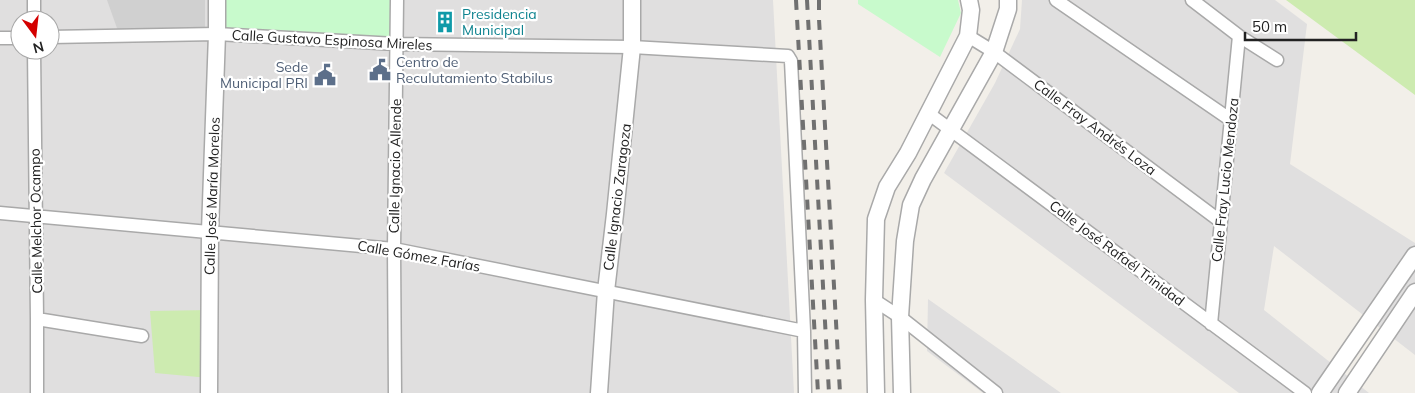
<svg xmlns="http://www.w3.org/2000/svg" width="1415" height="393" viewBox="0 0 1415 393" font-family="Mulish,sans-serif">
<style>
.residential{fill:#e0dfdf;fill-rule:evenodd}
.religious{fill:#d0d0d0}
.grass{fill:#cdebb0}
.park{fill:#c8facc}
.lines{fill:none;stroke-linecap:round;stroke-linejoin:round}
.minor-casing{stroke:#a9a9a9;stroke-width:15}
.tertiary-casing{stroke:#a9a9a9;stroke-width:19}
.minor{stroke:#fff;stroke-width:12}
.tertiary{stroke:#fff;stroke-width:16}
.rail{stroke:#707070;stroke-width:4;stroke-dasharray:10 10;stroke-linecap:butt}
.labels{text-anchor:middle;stroke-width:4.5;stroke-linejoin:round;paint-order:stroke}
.culture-label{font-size:14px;fill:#0d838f;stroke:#fff;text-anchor:start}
.street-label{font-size:14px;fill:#222;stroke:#fff}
.service-label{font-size:14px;fill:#4e5e75;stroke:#fff;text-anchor:start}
</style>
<rect width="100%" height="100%" fill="#f2efe9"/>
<path class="residential" d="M0 0H773L794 393H0ZM20 20H50V50H20Z
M1022 0H1275L1307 24 1290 164 1415 243V355L1274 246 1264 310 1369 393H1239L944 173 995 83 1020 29Z
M928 299 1061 393H983L927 351Z"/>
<path class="religious" d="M107 0H205V27L118 31Z"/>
<path class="grass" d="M1286 0H1415V95Z
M210 310 209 378 155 373 150 311Z"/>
<path class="park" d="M218 0H396L395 42 219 33Z
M858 0H958L961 13 940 57 858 4Z"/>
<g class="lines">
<g class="minor-casing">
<path id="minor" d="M1056 0 1231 120
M1192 0 1239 36 1277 60
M34 20V0
M968 36 994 52 1220 221
M50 37 217 34 396 44 632 47 788 56 791 61 804 331 805 393
M0 38H20
M34 50 37 319V393
M928 113 1305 393
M0 213 394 249 804 331
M874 300 900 317 996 393
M37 319 142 336
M1211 324 1239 36
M395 393 394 249 397 0"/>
</g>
<g class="tertiary-casing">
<path id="tertiary" d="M209 393 210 231 217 34V0
M599 393 606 291 615 214 632 47V0
M876 393 874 300 876 219 887 187 908 153 968 36 971 10 969 0
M902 393 900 317 905 241 911 205 923 179 994 52 1008 9V0
M1320 393 1415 255
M1347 393 1415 292"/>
</g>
<use href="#minor" class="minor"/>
<use href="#tertiary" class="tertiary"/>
<path class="rail" d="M796 0 818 393
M807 0 829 393
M819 0V19L840 393"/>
</g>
<defs>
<g id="building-bare" transform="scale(1.725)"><path d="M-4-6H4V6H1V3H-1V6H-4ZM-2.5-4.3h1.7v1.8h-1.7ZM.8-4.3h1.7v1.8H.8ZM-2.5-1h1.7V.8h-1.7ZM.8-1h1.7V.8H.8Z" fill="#0f9aa8" stroke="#fff" stroke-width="2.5" paint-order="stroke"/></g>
<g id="civic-bare" transform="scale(1.725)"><path d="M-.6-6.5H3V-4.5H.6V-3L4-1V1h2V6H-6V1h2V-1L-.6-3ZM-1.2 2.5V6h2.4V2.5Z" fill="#5c6f8a" stroke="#fff" stroke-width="2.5" paint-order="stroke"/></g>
</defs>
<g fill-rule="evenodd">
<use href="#building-bare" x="445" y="22"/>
<use href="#civic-bare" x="380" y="70"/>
<use href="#civic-bare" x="325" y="75"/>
</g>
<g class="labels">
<g class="culture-label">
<text x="462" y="19">Presidencia<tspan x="462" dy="16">Municipal</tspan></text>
</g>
<g class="street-label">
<text transform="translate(332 40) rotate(3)" y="5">Calle Gustavo Espinosa Mireles</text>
<text transform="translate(1095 127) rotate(37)" y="5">Calle Fray Andrés Loza</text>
<text transform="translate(395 166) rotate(-89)" y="5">Calle Ignacio Allende</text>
<text transform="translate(1225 180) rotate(-84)" y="5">Calle Fray Lucio Mendoza</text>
<text transform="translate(212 196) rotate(-88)" y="5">Calle José María Morelos</text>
<text transform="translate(617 197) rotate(-83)" y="5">Calle Ignacio Zaragoza</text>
<text transform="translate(36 221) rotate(-91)" y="5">Calle Melchor Ocampo</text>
<text transform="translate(1117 253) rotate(37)" y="5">Calle José Rafaél Trinidad</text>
<text transform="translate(419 256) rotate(10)" y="5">Calle Gómez Farías</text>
</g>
<g class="service-label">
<text x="396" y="67">Centro de<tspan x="396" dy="16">Reculutamiento Stabilus</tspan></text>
<text x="308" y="72" text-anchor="end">Sede<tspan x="308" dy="16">Municipal PRI</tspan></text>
</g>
</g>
<g transform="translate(35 35) rotate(165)"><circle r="24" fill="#ffffff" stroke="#a7a7a7"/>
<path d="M0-4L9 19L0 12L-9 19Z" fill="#d40000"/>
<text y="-8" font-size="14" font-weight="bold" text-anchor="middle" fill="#222222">N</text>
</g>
<path d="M1245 32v8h111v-8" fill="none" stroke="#222222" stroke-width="2.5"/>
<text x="1252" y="32" font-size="15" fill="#222222" stroke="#ffffff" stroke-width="4" paint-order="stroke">50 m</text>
</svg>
